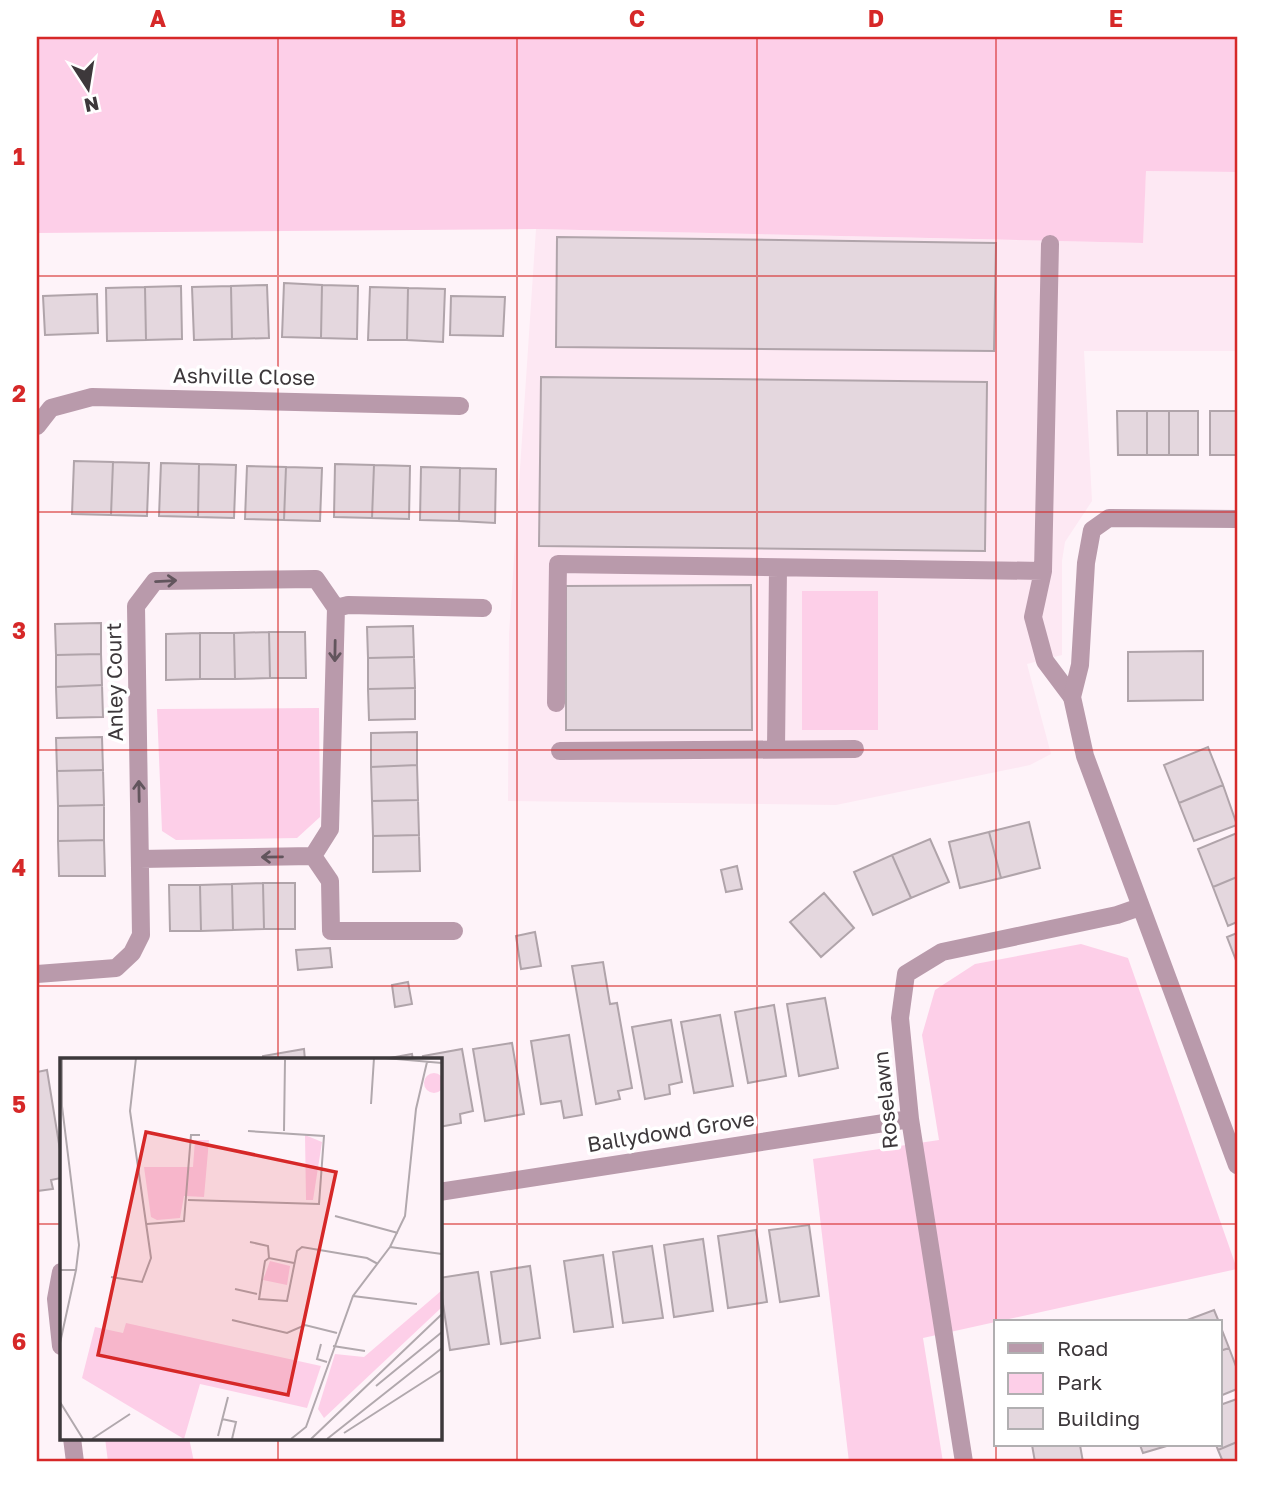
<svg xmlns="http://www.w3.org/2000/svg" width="1274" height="1499" viewBox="0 0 1274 1499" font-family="'Golos Text',sans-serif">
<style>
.built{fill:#fde8f3}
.green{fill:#fdcfe8}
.building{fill:#e4d7de;stroke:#b0a4aa;stroke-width:2}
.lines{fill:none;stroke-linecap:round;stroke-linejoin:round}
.service{stroke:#b99aab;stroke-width:18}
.minor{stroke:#b99aab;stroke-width:18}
.oneway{stroke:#62555d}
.grid{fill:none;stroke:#d62828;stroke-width:2;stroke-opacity:0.55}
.labels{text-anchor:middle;stroke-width:7;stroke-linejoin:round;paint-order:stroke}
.street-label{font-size:21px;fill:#3d383b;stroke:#fff}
.inset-road{fill:none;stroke:#b1a8ad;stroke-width:2}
.view{fill:#d62828;fill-opacity:0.15;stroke:#d62828;stroke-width:3.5}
.inset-edge{fill:none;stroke:#3d383b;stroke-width:3.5}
.neatline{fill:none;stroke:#d62828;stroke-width:2.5}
.grid-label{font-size:23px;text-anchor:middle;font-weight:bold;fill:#d62828}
</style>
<rect width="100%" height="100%" fill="#fef3f9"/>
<path class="built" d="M1146 171 1237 172V351H1084L1092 501 1065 542 1062 561V655L1027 664 1051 754 1030 765 836 805 508 801 509 634 536 229 1142 243Z"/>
<path class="green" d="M37 37H1237V172L1146 171 1143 243 537 229 37 233Z
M802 591H878V730H802Z
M319 708 320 817 297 838 176 840 162 831 157 709Z
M1081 944 1128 958 1237 1269 923 1338 943 1462H849L813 1159 939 1140 922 1035 935 990 975 964Z
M105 1438H189L194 1462H108Z"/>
<path class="building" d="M557 237 996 243 994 351 556 347Z
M284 283 322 285 321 338 282 337Z
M267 285 269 338 232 339 231 286Z
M322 285 358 286 357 339 321 338Z
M181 286 182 339 146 340 145 287Z
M231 286 232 339 194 340 192 287Z
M145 287 146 340 107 341 106 288Z
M370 287 408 288 407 340H368Z
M408 288 445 289 443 342 407 340Z
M97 294 98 333 45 335 43 296Z
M451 296 505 297 503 336 450 335Z
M541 377 987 382 985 551 539 546Z
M1117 411H1147V455H1118Z
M1147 411H1169V455H1147Z
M1169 411H1198V455H1169Z
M1210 411H1237V455H1210Z
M74 461 113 462 111 515 72 514Z
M113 462 149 463 147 516 111 515Z
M161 463 199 464 198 517 159 516Z
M199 464 236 465 234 518 198 517Z
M335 464 374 465 372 518 334 517Z
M374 465 410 466 409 519 372 518Z
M247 466 286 467 284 520 245 519Z
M286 467 322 468 320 521 284 520Z
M421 467 460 468 459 521 420 520Z
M460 468 496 469 495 523 459 521Z
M751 585 752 730H566V586Z
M101 623V654L56 655 55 624Z
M413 626 414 657 368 658 367 627Z
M269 632H305L306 678H270Z
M269 632 270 678 235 679 234 633Z
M200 633H234L235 679H200Z
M200 633V679L166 680V634Z
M1203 651V700L1128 701V652Z
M101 654 102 685 56 687V655Z
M414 657 415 688 368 689V658Z
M102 685 103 717 57 718 56 687Z
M415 688V719L369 720 368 689Z
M417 732V765L371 767V733Z
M102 737 103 770 57 771 56 738Z
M1208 747 1223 785 1179 803 1164 765Z
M417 765 418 800 372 801 371 767Z
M103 770 104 805 58 806 57 771Z
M1223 785 1237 825 1194 841 1179 803Z
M418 800 419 835 373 836 372 801Z
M104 805V840L58 841V806Z
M1029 822 1040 868 1001 878 989 832Z
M989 832 1001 878 960 888 949 842Z
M1237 833V877L1213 887 1198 849Z
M419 835 420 871 373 872V836Z
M930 839 949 882 911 898 892 855Z
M104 840 105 876H59L58 841Z
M892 855 911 898 873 915 854 872Z
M737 866 742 889 726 892 721 870Z
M1237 877V922L1228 926 1213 887Z
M263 883H295V929H264Z
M263 883 264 929 233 930 232 884Z
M232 884 233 930 201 931 200 885Z
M169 885H200L201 931H170Z
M824 893 854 928 821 957 790 922Z
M535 932 541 966 521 969 516 936Z
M1237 933V963L1227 937Z
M330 948 332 967 298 970 296 950Z
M603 962 610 1004 617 1003 632 1088 618 1091 620 1099 596 1104 572 966Z
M408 982 412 1004 395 1007 392 985Z
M825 998 838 1068 799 1076 787 1004Z
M774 1005 786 1076 748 1083 735 1012Z
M720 1015 733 1086 694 1093 681 1022Z
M671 1020 682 1082 669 1085 670 1094 645 1099 632 1027Z
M569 1035 582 1115 564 1118 561 1101 541 1104 531 1041Z
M512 1043 524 1114 485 1121 473 1049Z
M304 1049 305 1060H263V1056Z
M462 1049 473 1111 460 1114 461 1123 439 1127V1060H424L423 1056Z
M412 1054 413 1060H379Z
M47 1070 61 1156V1178L51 1180 53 1189 37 1191V1072Z
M809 1225 819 1296 780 1302 769 1230Z
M756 1230 767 1302 728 1308 718 1236Z
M703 1239 713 1311 674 1317 664 1245Z
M652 1246 663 1318 623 1323 613 1252Z
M603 1255 613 1327 574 1332 564 1261Z
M530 1266 540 1338 501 1344 491 1272Z
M478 1272 489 1344 450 1350 439 1278Z
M1214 1310 1219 1322H1182Z
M1220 1325 1229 1348 1220 1351Z
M1229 1348 1237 1369V1389L1220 1396V1351Z
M1237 1399V1442L1218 1450 1216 1445H1220V1405Z
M1237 1442V1462H1223L1218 1450Z
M1032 1445H1080L1083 1462H1035Z
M1140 1445H1170L1143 1453Z"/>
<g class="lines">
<path class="service" d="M1050 244 1043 571 1033 617 1045 661 1072 697
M556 703 558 564 1043 571
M776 749 778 568
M560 751 855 749"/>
<path class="minor" d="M37 426 51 408 92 397 460 406
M1237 519 1109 518 1092 530 1086 563 1080 665 1072 697 1085 756 1237 1165
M336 608 348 605 483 608
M313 856 330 881 331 931H454
M37 974 116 968 132 953 141 935 136 606 155 581 316 579 336 608 330 829 313 856 140 859
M439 1192 910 1119
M61 1272 56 1299 61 1346
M72 1438 75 1462
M964 1462 910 1119 900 1018 906 974 942 952 1117 915 1140 907"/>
</g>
<defs><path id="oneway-shaft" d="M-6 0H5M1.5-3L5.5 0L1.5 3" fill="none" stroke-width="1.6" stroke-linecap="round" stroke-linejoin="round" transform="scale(1.75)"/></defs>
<g class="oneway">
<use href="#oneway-shaft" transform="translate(166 581) rotate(-3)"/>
<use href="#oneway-shaft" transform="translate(335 651) rotate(91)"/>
<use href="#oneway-shaft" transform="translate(139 791) rotate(-91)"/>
<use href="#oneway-shaft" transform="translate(272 857) rotate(179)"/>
</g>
<path class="grid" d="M278 37V1060M517 37V1462M757 37V1462M996 37V1322M37 276H1237M37 512H1237M37 750H1237M37 986H1237M37 1224H61M439 1224H1237M278 1438V1462M996 1445V1462"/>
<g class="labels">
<g class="street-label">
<text transform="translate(244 377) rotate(1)" y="7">Ashville Close</text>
<text transform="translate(115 682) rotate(-91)" y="7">Anley Court</text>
<text transform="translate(886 1100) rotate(-96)" y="7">Roselawn</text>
<text transform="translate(671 1132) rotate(-9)" y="7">Ballydowd Grove</text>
</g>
</g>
<g transform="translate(60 1058)">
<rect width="382" height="382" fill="#fef3f9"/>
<path d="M364 25a10 10 0 1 1 20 0a10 10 0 1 1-20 0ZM245 77 262 84 253 142H246ZM135 82H149L144 139 124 138 120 160 97 162 91 159 84 109H133ZM210 203 230 208 227 227 203 222ZM381 233V250L264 360 258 351 275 296 304 299ZM66 265 261 308 247 350 140 326 124 381 22 320 35 269 63 275Z" fill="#fdcfe8"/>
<path class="inset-road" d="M2 0V48L19 187 16 212M140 0H273M325 0 382 5M311 46 314 0M224 73 225 2M128 142 259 146 264 78 188 73M275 158 338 175M87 166 124 163 131 77H140M190 184 208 188 209 200M330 189 382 196M234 205 209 200 205 203 199 241 227 243 237 193 242 189 307 200 318 206M0 212H16L0 285M51 219 82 224 91 200 70 53 76 0M175 231 197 236M293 238 357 246M172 262 227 275 245 267 277 275M261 286 257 301 267 304M273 288 305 293M316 328 382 274M0 344 23 381M162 361 176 364 172 381M284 375 382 312M158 378 168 339M32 381 70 356M231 381 246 369 293 238 330 189 345 158 356 51 367 4M251 381 382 256M267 381 382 290"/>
<path class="view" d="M86 74 276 114 228 337 38 297Z"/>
<rect width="382" height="382" class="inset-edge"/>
</g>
<rect width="1274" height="1499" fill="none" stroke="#ffffff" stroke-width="77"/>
<rect x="994" y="1320" width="228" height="126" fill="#ffffff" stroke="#b1afb1" stroke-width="2"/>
<rect x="1008" y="1343" width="35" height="10" fill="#b99aab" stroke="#b1afb1" stroke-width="2"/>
<text x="1057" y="1356" font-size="21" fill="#3d383b">Road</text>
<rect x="1008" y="1373" width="35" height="21" fill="#fdcfe8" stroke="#b1afb1" stroke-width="2"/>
<text x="1057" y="1390" font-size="21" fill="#3d383b">Park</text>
<rect x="1008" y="1408" width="35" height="21" fill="#e4d7de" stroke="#b1afb1" stroke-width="2"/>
<text x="1057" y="1426" font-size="21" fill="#3d383b">Building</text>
<g transform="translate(88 88) rotate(168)" stroke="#ffffff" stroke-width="5" paint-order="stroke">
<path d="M0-5L12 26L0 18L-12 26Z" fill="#3d383b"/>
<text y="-10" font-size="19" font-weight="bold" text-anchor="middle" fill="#3d383b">N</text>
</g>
<rect x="38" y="38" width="1198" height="1422" class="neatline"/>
<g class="grid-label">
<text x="158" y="27">A</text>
<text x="398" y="27">B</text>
<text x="637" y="27">C</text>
<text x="876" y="27">D</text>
<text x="1116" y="27">E</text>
<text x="19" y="165">1</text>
<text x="19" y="402">2</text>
<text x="19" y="639">3</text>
<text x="19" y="876">4</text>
<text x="19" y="1113">5</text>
<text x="19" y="1350">6</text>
</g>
</svg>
